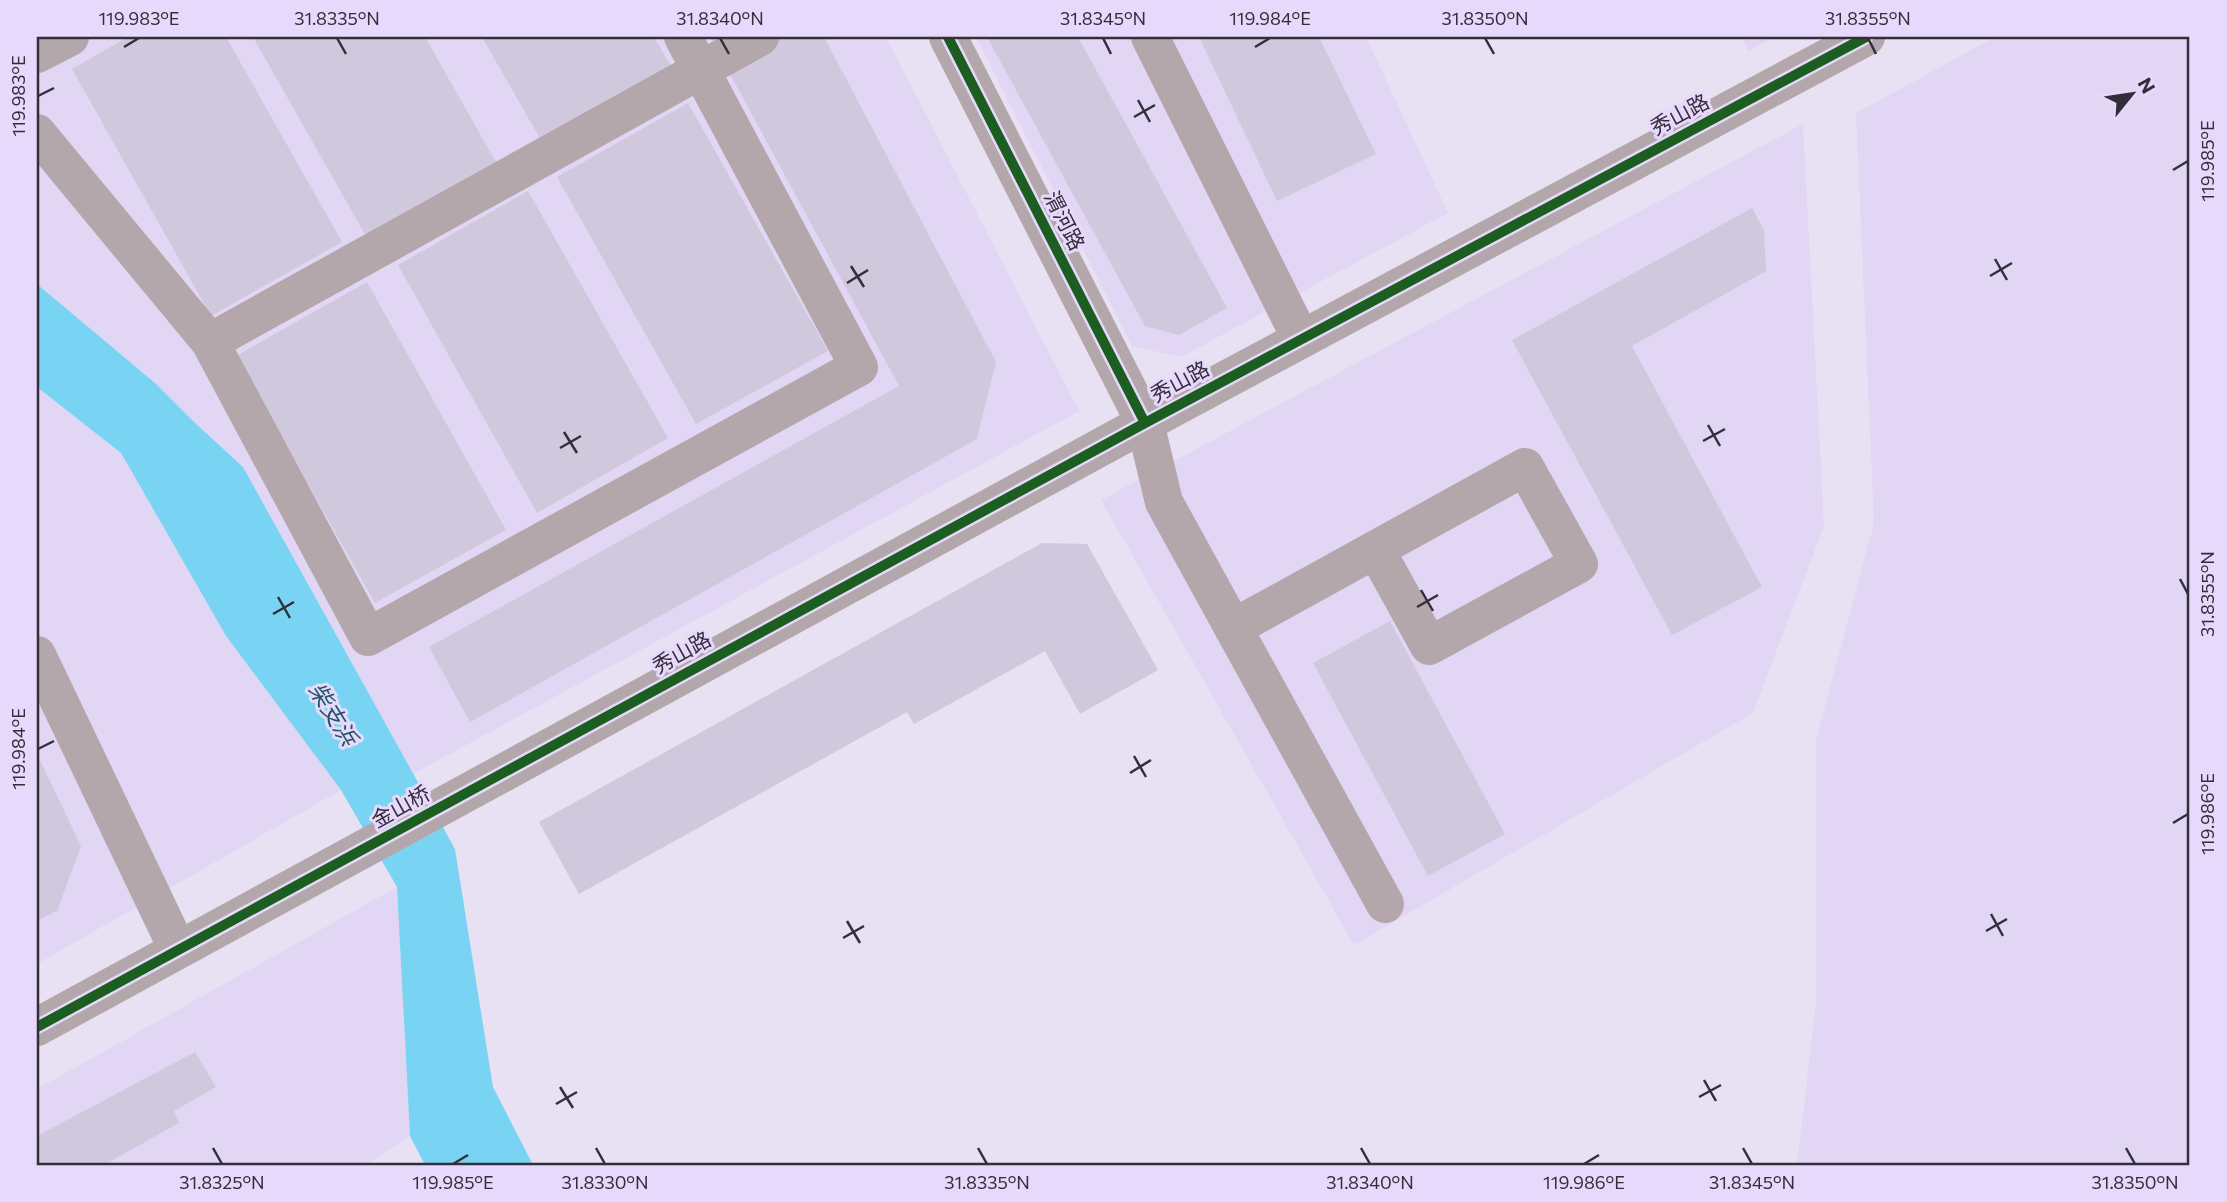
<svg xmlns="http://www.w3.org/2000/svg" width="2227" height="1202" viewBox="0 0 2227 1202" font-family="Commissioner,'Noto Sans SC',sans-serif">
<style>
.built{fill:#e2d6f5}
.water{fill:#79d4f4}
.building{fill:#d0c8dd}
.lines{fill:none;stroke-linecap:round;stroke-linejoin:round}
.minor{stroke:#b4a7ac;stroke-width:38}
.cycleway-casing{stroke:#e7d9fb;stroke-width:15}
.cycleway{stroke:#1b5e20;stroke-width:10}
.ticks{fill:none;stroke:#342e3b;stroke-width:2.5}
.labels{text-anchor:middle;stroke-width:6;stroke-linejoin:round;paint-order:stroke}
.street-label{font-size:21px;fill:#342e3b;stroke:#e7d9fb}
.water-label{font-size:23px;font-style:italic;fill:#215667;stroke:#e7d9fb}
.neatline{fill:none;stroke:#342e3b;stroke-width:2.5}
.ticks-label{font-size:18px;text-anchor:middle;fill:#342e3b}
</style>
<rect width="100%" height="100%" fill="#e8e1f3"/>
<path class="built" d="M37 37H886L1079 411 413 774 243 467 192 420 155 383 37 284Z
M976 37H1366L1448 213 1181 357 1132 346Z
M1742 37H1775L1748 51Z
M1995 37H2190V1165H1797L1816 1002V740L1874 523 1856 113Z
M1803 124 1824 526 1753 713 1354 945 1101 500Z
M37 387 121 453 226 636 341 790 37 964Z
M397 887 410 1136 365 1165H37V1089Z"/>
<path class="water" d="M37 284 155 383 192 420 243 467 455 849 493 1087 533 1165H425L410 1136 397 887 341 790 226 636 121 453 37 387Z"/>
<path class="building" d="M128 37H226L342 242 211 316 72 69Z
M253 37H425L497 164 367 238Z
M482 37H654L672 68 542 142Z
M710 37H824L996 362 977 439 470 722 429 647 899 386Z
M987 37H1078L1227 308 1179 335 1145 326Z
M1199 37H1319L1376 154 1277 201Z
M688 103 828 351 696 424 557 177Z
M528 191 668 438 537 513 398 265Z
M1752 208 1764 230 1766 271 1632 346 1762 587 1672 635 1512 340Z
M367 282 506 530 375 603 236 356Z
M1042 543 1087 544 1158 670 1080 714 1045 651 914 724 907 712 579 894 539 822Z
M1390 621 1505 834 1428 876 1313 663Z
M37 754 81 846 57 911 37 921Z
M195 1052 216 1087 174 1111 179 1123 104 1165H37V1136Z"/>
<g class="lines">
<path class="minor" d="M948 37 1145 423 1164 502 1385 904
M1150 37 1301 339
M37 54 70 37
M37 133 210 342 368 637 859 367 683 37
M210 342 760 37
M1233 628 1525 467 1579 564 1429 646 1376 550
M37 655 178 950
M37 1027 1145 423 1866 37"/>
<g class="cycleway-casing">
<path id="cycleway" d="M948 37 1145 423
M37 1027 1145 423 1866 37"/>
</g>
<use href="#cycleway" class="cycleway"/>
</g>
<path class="ticks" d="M337 38 346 54M720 38 729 54M1103 38 1111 54M1485 38 1494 54M1868 38 1876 54M124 47 139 38M1255 47 1270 38M38 96 54 88M1138 100 1150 122M1134 117 1155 105M2173 170 2188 161M1995 259 2007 280M851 266 864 287M1990 276 2012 263M847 283 868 270M1708 425 1720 446M564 432 577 453M1703 441 1725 429M560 448 581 436M2180 579 2188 594M1421 590 1433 611M278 597 290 618M1417 607 1438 595M273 614 294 602M38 749 54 741M1134 756 1146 777M1130 773 1151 760M2173 823 2188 814M1991 914 2003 936M847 921 860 943M1986 931 2007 919M843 938 864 926M1704 1080 1716 1101M560 1087 573 1108M1699 1097 1721 1085M556 1104 577 1092M213 1148 222 1164M596 1148 605 1164M978 1148 987 1164M1361 1148 1370 1164M1743 1148 1752 1164M2126 1148 2135 1164M453 1164 468 1155M1584 1164 1599 1155"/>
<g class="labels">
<g class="street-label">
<text transform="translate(1680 115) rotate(-28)" y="7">秀山路</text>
<text transform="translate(1064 221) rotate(63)" y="7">渭河路</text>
<text transform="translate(1180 382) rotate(-28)" y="7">秀山路</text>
<text transform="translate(682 653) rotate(-29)" y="7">秀山路</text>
<text transform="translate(401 807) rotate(-29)" y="7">金山桥</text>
</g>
<g class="water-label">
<text transform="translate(333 714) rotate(58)" y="8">柴支浜</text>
</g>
</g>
<rect width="2227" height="1202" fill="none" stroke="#e7d9fb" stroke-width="77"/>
<g transform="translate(2132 94) rotate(60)" stroke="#e7d9fb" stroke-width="5" paint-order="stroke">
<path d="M0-5L12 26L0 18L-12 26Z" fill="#342e3b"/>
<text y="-10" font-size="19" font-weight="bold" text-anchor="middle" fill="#342e3b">N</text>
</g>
<rect x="38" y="38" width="2150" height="1126" class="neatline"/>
<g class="ticks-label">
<text x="139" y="25">119.983°E</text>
<text x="337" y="25">31.8335°N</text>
<text x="720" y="25">31.8340°N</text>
<text x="1103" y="25">31.8345°N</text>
<text x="1270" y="25">119.984°E</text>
<text x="1485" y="25">31.8350°N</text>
<text x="1868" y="25">31.8355°N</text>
<text transform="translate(19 96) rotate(-90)" y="6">119.983°E</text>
<text transform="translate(2208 161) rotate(-90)" y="6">119.985°E</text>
<text transform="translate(2208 594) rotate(-90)" y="6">31.8355°N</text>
<text transform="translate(19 749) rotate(-90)" y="6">119.984°E</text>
<text transform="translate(2208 814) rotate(-90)" y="6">119.986°E</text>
<text x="222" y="1189">31.8325°N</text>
<text x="453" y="1189">119.985°E</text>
<text x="605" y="1189">31.8330°N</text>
<text x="987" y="1189">31.8335°N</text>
<text x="1370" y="1189">31.8340°N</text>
<text x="1584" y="1189">119.986°E</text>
<text x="1752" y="1189">31.8345°N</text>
<text x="2135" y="1189">31.8350°N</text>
</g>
</svg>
